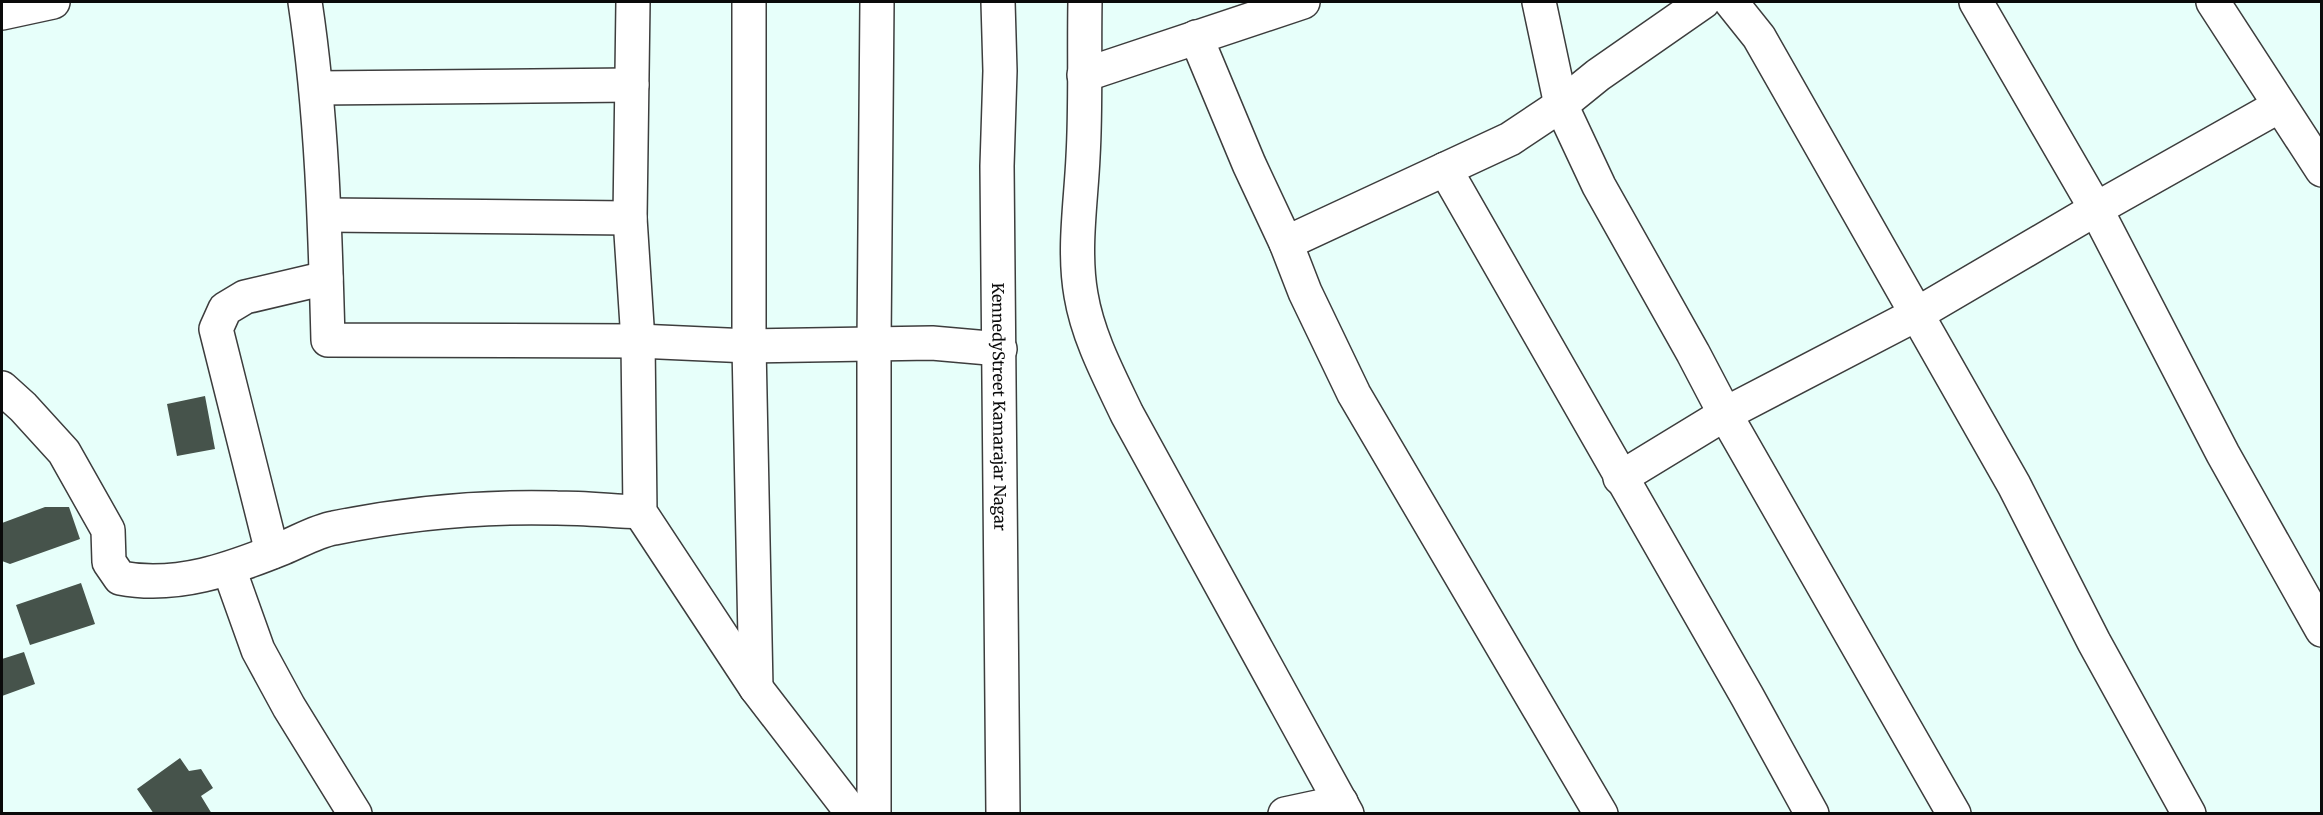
<svg xmlns="http://www.w3.org/2000/svg" width="2323" height="815" viewBox="0 0 2323 815" font-family="Merriweather,serif">
<style>
.building{fill:#46534b}
.lines{fill:none;stroke-linecap:round;stroke-linejoin:round}
.minor-casing{stroke:#3d3d3d;stroke-width:36}
.minor{stroke:#fff;stroke-width:33}
.labels{text-anchor:middle;stroke-width:6;stroke-linejoin:round;paint-order:stroke}
.street-label{font-size:16px;fill:#0a0a0a;stroke:#fff}
</style>
<rect width="100%" height="100%" fill="#e7fffa"/>
<path class="building" d="M205 396 215 449 177 456 167 404Z
M45 507H69L80 539 10 564 2 561V523Z
M81 583 95 624 30 645 16 605Z
M24 652 35 684 2 696V659Z
M180 758 189 771 201 769 213 788 201 796 212 814H154L137 789Z"/>
<g class="lines">
<g class="minor-casing">
<g id="minor">
<path d="M305 2C322 114 325 227 328 340L638 341 749 346 932 343 1000 349"/>
<path d="M633 2 630 218 638 341 640 512 756 688 853 814"/>
<path d="M749 2V346L756 688"/>
<path id="s1" d="M998 2 1000 71 997 166 1003 814"/>
<path d="M1085 2C1084 53 1086 106 1083 157 1081 202 1073 250 1081 295 1088 337 1109 376 1127 414L1347 814"/>
<path d="M1539 2 1561 105 1599 186 1693 353 1725 414 1954 814"/>
<path d="M1731 2 1759 37 2014 485 2094 642 2189 814"/>
<path d="M1976 2 2096 209 2223 454 2322 630"/>
<path d="M2213 2 2322 170"/>
<path d="M2 13 53 2"/>
<path d="M1196 37 1249 164 1286 243 1305 292 1354 394 1601 814"/>
<path d="M1084 75 1303 2"/>
<path d="M316 88 632 85"/>
<path d="M1445 169 1747 696 1812 814"/>
<path d="M325 215 630 218"/>
<path d="M1286 243 1510 139 1561 105 1598 75 1703 2"/>
<path d="M2 388 23 407 64 452 108 530 109 562 120 578C177 589 231 569 283 548 300 541 317 531 334 528 407 513 483 506 557 508 585 508 612 511 640 512"/>
<path d="M1620 478 1725 414 1917 314 2096 209 2279 106"/>
<path d="M272 552 216 329 225 309 245 297 326 278"/>
<path d="M229 569 258 650 289 707 355 814"/>
<path d="M874 814V343L877 2"/>
<path d="M1285 814 1341 802"/>
</g>
</g>
<use href="#minor" class="minor"/>
</g>
<g class="labels">
<g class="street-label">
<text dy="6" stroke="none"><textPath href="#s1" startOffset="405">KennedyStreet Kamarajar Nagar</textPath></text>
</g>
</g>
<rect width="2323" height="815" fill="none" stroke="#0a0a0a" stroke-width="6"/>
</svg>
